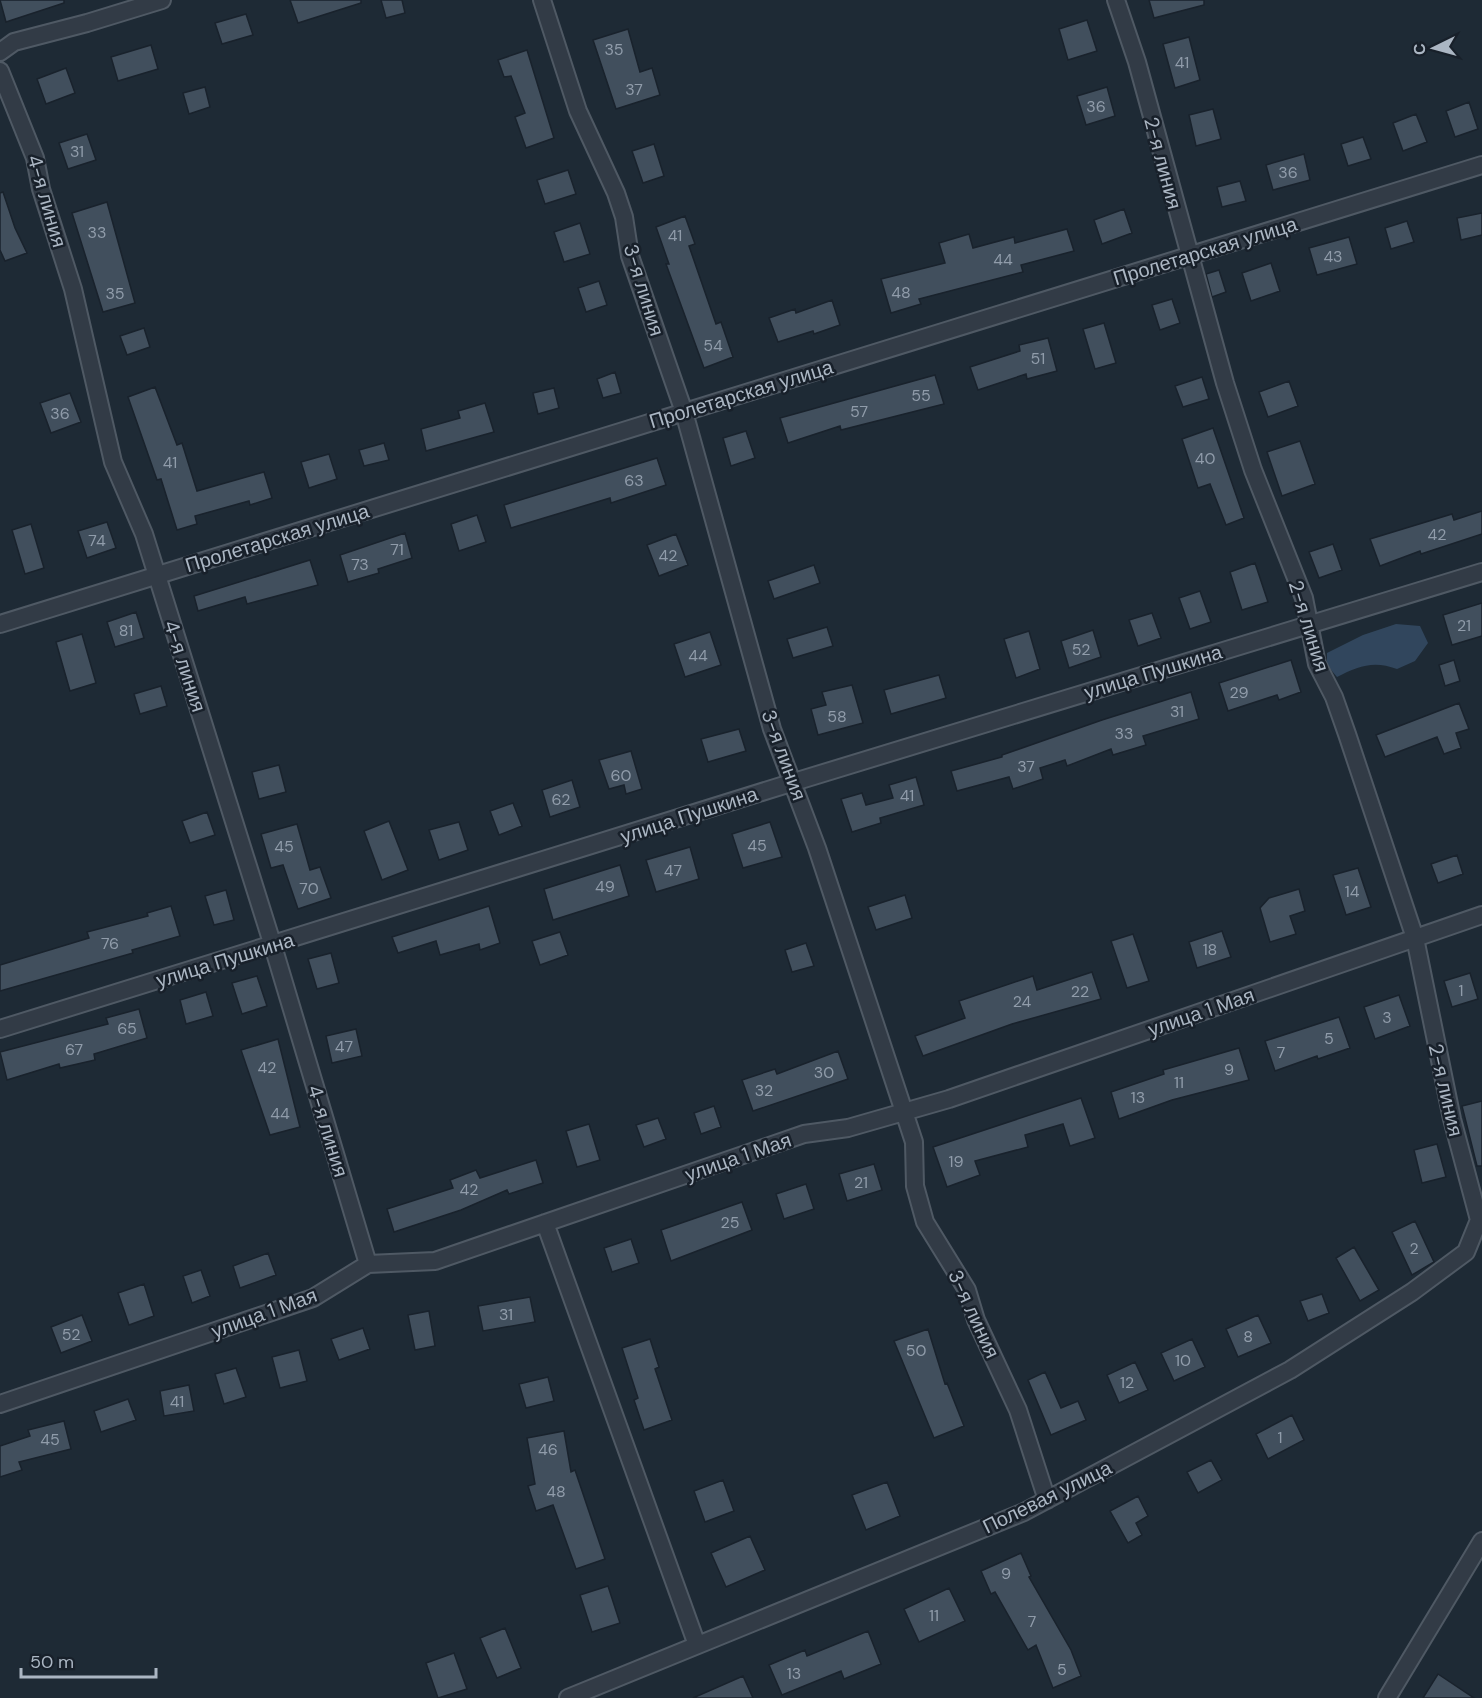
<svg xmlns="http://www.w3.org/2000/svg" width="1482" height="1698" viewBox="0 0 1482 1698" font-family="'DM Sans',sans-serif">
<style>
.water{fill:#31465d}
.building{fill:#414f5d;stroke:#19222c;stroke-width:1.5}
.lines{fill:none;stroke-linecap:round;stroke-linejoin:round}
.street-casing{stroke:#4f5964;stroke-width:20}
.street{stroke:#323b46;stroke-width:16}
.labels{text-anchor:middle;stroke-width:5;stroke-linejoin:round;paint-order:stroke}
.number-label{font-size:16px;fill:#909caa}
.street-label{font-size:20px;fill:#abb6c3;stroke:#18202a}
</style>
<rect width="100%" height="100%" fill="#1e2a35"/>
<path class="water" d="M1396 624 1420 626 1428 643 1415 661 1397 669C1374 660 1358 666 1337 677L1327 665V653L1363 635Z"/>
<path class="building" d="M0 0H64V3L6 22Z
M290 0H361V3L298 23Z
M381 0H402L405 13 386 18Z
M1149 0H1204V5L1154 18Z
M246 14 253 35 222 44 215 23Z
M1087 20 1097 51 1068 60 1059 29Z
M628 29 640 72 652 68 660 95 616 109 593 40Z
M1189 37 1200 80 1175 88 1163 44Z
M151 45 158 69 118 81 111 57Z
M527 50 554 138 526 148 515 117 525 113 511 76 504 77 498 60Z
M66 68 75 93 46 104 37 79Z
M205 87 210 107 189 114 183 93Z
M1107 87 1115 116 1086 125 1077 96Z
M1469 102 1478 129 1455 137 1446 111Z
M1213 109 1221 139 1196 146 1189 115Z
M1416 114 1427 142 1403 151 1393 123Z
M87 134 96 160 68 169 59 143Z
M1363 137 1371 159 1348 166 1341 144Z
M654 144 664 176 643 183 632 151Z
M1304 154 1310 180 1273 190 1266 165Z
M568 170 576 194 545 204 537 180Z
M1240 181 1246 201 1222 207 1217 187Z
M3 192 15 228 27 253 5 261 0 250V193Z
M107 202 135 303 103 312 72 213Z
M1124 209 1132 233 1102 244 1094 220Z
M1482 213V235L1461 240 1457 218Z
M685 216 695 244 689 246 716 324 721 322 733 357 704 368 666 264H669L656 227Z
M1407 221 1414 242 1391 249 1385 228Z
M580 223 590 254 564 262 554 232Z
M1067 229 1074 251 1021 265 1023 272 919 299 921 304 891 313 881 279 945 263 939 243 969 234 973 248 1014 237 1015 243Z
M1349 237 1357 264 1317 275 1309 248Z
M1271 263 1280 291 1251 301 1242 273Z
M1219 270 1226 292 1212 297 1206 274Z
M599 281 607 305 586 312 578 288Z
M1172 299 1180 323 1160 330 1152 305Z
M832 300 840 325 814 334 813 331 778 342 769 318 795 309 796 313Z
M1104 323 1116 363 1095 369 1083 329Z
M144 328 150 347 127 355 120 336Z
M1048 338 1057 371 1027 379 1026 374 978 390 970 367 1020 351 1019 345Z
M615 372 621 393 603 398 597 379Z
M935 375 944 404 841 430 840 426 788 443 780 418Z
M1202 377 1209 399 1183 407 1175 386Z
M1289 381 1298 406 1268 417 1259 392Z
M155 387 177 445 182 443 197 491 264 472 272 498 250 505 249 501 195 516 197 524 177 530 161 479 157 480 128 397Z
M554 388 559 408 538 414 533 393Z
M70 393 81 422 51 433 40 403Z
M485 403 494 432 426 451 421 429 460 418 458 411Z
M1213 428 1244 518 1226 525 1210 484 1198 488 1182 439Z
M746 431 755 458 731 466 723 438Z
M1300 441 1315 484 1282 496 1267 452Z
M384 443 389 460 364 466 359 450Z
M329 454 337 479 309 488 301 462Z
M657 458 666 485 611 503 610 498 511 528 504 505Z
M1482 511V534L1421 554 1420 551 1380 566 1370 539 1452 514 1454 520Z
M477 515 486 542 459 551 451 524Z
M107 522 116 548 87 558 78 531Z
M31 524 44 568 25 574 12 530Z
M405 533 412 558 378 569 379 573 348 582 340 555Z
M676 534 688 565 659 576 647 545Z
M1333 544 1342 570 1319 578 1309 552Z
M310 560 318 585 247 604 245 597 198 611 194 596Z
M1255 563 1268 602 1242 610 1230 572Z
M814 565 820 583 774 599 768 581Z
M1200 591 1211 622 1190 629 1179 598Z
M1482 603V636L1452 645 1443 615Z
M136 612 144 638 115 647 107 622Z
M1152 613 1161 638 1138 646 1129 620Z
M827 627 833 646 793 658 787 639Z
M1093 630 1101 657 1069 668 1061 641Z
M1029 631 1040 669 1016 678 1004 639Z
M710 632 721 665 685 677 674 644Z
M82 634 96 683 70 691 56 642Z
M1291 660 1301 692 1279 700 1277 695 1228 711 1219 683Z
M1454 660 1460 681 1445 686 1439 665Z
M939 675 946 698 891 714 884 690Z
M852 685 863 723 818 735 811 709 826 705 822 692Z
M161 686 167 706 140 714 134 694Z
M1191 692 1199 719 1143 736 1146 745 1113 755 1111 749 1067 766 1065 760 1040 768 1043 779 1013 789 1009 777 957 791 951 771 1002 757V755L1102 720Z
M1459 703 1469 729 1456 733 1461 748 1444 754 1437 737 1385 757 1376 735Z
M739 729 746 751 708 762 701 739Z
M631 751 642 789 626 794 624 785 609 789 599 760Z
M279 765 286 792 259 799 252 772Z
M916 777 924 805 880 818 881 823 852 832 841 799 862 793 866 805 893 798 889 785Z
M572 780 580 807 550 817 542 790Z
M513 803 522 826 499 835 490 811Z
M207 812 215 835 190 843 182 821Z
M389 821 408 870 382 880 364 831Z
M459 822 468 850 439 860 429 830Z
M770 822 782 857 743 868 732 834Z
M297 824 310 870 320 867 331 898 298 909 283 865 271 868 261 834Z
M690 847 699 879 656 892 646 860Z
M1457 855 1463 874 1438 883 1431 864Z
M620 865 629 896 553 920 544 889Z
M1358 868 1371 907 1346 915 1333 875Z
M1299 889 1305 911 1290 916 1296 934 1270 942 1260 908 1269 898Z
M226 890 234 920 214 925 205 896Z
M905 895 912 918 876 930 868 907Z
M171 906 180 936 132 950 133 953 0 991V965L89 938 87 932 148 916 147 913Z
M489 906 500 943 480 950 479 944 440 955 436 941 398 953 392 937Z
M1222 931 1231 957 1197 968 1189 942Z
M560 932 568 955 540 965 532 941Z
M1133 934 1149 981 1127 988 1111 941Z
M806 943 814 966 792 972 785 950Z
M331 953 339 983 317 989 308 959Z
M1092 972 1101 999 1012 1024 923 1056 915 1036 965 1018 959 1001 1033 976 1037 990Z
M1470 973 1478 999 1452 1007 1444 981Z
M257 976 267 1006 242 1014 232 983Z
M206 992 213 1016 186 1024 180 1000Z
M1399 995 1410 1026 1375 1039 1364 1007Z
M139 1009 147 1038 94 1054 95 1060 60 1068 59 1064 7 1080 0 1052 108 1024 106 1018Z
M1339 1017 1350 1048 1318 1059 1317 1056 1275 1071 1265 1041Z
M356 1029 362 1056 332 1063 326 1036Z
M278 1039 300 1127 270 1135 241 1050Z
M1239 1048 1249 1080 1172 1100 1119 1119 1111 1092 1164 1074 1163 1070Z
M838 1051 848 1079 753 1111 742 1080 775 1069 777 1074Z
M1081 1098 1095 1138 1070 1146 1063 1124 1025 1135 1028 1147 975 1161 980 1175 947 1187 933 1147Z
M1482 1101V1166H1477L1462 1106Z
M714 1106 721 1127 701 1134 694 1113Z
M658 1118 666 1139 644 1147 636 1125Z
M589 1124 600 1160 577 1167 566 1131Z
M1437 1144 1446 1177 1422 1183 1414 1150Z
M536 1160 543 1183 509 1194 507 1190 461 1210 394 1232 387 1209 453 1188 450 1180 476 1170 480 1178Z
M874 1164 882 1190 847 1201 839 1174Z
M806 1184 814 1209 784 1219 776 1194Z
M742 1202 752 1230 671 1261 661 1230Z
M1415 1221 1434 1262 1412 1275 1392 1232Z
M631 1239 639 1263 612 1272 604 1248Z
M1354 1247 1379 1290 1360 1301 1336 1258Z
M268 1253 276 1275 240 1288 233 1266Z
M201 1270 210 1296 192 1303 183 1276Z
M144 1284 154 1316 129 1325 118 1293Z
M1322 1294 1329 1313 1308 1321 1300 1301Z
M530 1297 535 1322 483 1331 478 1306Z
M429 1311 435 1346 415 1350 408 1315Z
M82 1315 92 1341 61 1353 51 1327Z
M1258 1315 1271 1343 1238 1357 1226 1329Z
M363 1328 370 1349 339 1360 331 1339Z
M928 1329 945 1384 947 1383 964 1426 934 1438 894 1341Z
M650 1339 659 1367 655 1369 672 1420 644 1430 634 1400 638 1398 622 1348Z
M1192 1339 1205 1367 1174 1381 1161 1353Z
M299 1350 307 1381 280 1388 272 1357Z
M1135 1362 1148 1390 1119 1403 1107 1375Z
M236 1368 246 1397 224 1404 215 1374Z
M1045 1372 1061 1408 1078 1401 1086 1420 1051 1435 1028 1380Z
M548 1377 554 1401 526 1408 519 1384Z
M189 1385 194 1411 164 1416 160 1391Z
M128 1399 136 1420 101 1432 94 1411Z
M1292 1415 1304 1440 1268 1459 1256 1434Z
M64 1421 71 1449 19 1462 22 1470 0 1477V1446L30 1436 28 1430Z
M564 1431 571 1472 575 1470 605 1559 576 1569 553 1505 536 1511 528 1486 535 1484 527 1438Z
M1211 1460 1222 1480 1198 1493 1187 1472Z
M723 1480 734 1511 705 1522 694 1491Z
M887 1482 900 1516 866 1530 852 1495Z
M1138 1496 1148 1516 1136 1523 1142 1535 1128 1543 1110 1511Z
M750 1536 765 1570 726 1587 711 1553Z
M1021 1553 1031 1576 1029 1577 1071 1650 1081 1676 1053 1688 1036 1645 1028 1650 995 1592 991 1594 981 1571Z
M608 1586 620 1623 592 1632 580 1595Z
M949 1588 965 1621 919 1642 904 1609Z
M505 1628 521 1668 497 1678 480 1638Z
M868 1631 881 1664 844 1679 841 1671 782 1695 769 1665 805 1650 807 1656Z
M454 1653 467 1689 438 1698 426 1663Z
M1438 1674 1474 1698H1423Z
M743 1676 753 1698H693Z"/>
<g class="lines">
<g class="street-casing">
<path id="street" d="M542 0 578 111 616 193 624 217 630 256 684 412 772 729 817 848 914 1142 915 1186 925 1222 967 1290 976 1320 1018 1410 1047 1500
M0 52 14 42 87 23 162 0
M0 71 35 158 41 189 73 289 113 462 144 534 273 946 368 1264
M0 624 1482 165
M0 1029 794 782 1482 572
M545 1223 697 1645
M0 1404 313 1298 368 1264 435 1261 804 1134 848 1128 949 1099 1482 915
M568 1698 1024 1512 1290 1370 1412 1292 1466 1252 1479 1220 1452 1119 1415 938 1347 734 1334 697 1317 664 1304 598 1253 470 1225 383 1137 62 1116 0
M1387 1698 1482 1541"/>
</g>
<use href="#street" class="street"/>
</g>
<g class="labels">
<g class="number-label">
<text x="614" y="55">35</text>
<text x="1182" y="68">41</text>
<text x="634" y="95">37</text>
<text x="1096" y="112">36</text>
<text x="77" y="157">31</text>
<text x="1288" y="178">36</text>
<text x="97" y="238">33</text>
<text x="675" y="241">41</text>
<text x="1333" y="262">43</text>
<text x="1003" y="265">44</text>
<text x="901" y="298">48</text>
<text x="115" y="299">35</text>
<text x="713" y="351">54</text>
<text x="1038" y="364">51</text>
<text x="921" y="401">55</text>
<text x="859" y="417">57</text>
<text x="60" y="419">36</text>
<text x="1205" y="464">40</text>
<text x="170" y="468">41</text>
<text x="634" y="486">63</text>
<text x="1437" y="540">42</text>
<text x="97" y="546">74</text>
<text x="397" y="555">71</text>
<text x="668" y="561">42</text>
<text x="360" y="570">73</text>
<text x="1464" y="631">21</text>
<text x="126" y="636">81</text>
<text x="1081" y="655">52</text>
<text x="698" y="661">44</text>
<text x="1239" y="698">29</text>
<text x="1177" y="717">31</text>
<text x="837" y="722">58</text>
<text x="1124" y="739">33</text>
<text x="1026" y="772">37</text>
<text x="621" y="781">60</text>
<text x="907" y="801">41</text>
<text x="561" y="805">62</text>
<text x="757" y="851">45</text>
<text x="284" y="852">45</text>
<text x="673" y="876">47</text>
<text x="605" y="892">49</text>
<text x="309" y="894">70</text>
<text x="1352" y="897">14</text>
<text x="110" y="949">76</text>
<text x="1210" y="955">18</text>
<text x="1461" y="996">1</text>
<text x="1080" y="997">22</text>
<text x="1022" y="1007">24</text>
<text x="1387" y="1023">3</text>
<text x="127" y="1034">65</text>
<text x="1329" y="1044">5</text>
<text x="344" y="1052">47</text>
<text x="74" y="1055">67</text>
<text x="1281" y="1058">7</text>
<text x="267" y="1073">42</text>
<text x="1229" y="1075">9</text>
<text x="824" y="1078">30</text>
<text x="1179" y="1088">11</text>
<text x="764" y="1096">32</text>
<text x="1138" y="1103">13</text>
<text x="280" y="1119">44</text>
<text x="956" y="1167">19</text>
<text x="861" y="1188">21</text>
<text x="469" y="1195">42</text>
<text x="730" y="1228">25</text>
<text x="1414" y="1254">2</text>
<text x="506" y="1320">31</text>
<text x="71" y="1340">52</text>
<text x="1248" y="1342">8</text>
<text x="916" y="1356">50</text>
<text x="1183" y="1366">10</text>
<text x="1127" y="1388">12</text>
<text x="177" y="1407">41</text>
<text x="1280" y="1443">1</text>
<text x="50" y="1445">45</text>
<text x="548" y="1455">46</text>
<text x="556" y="1497">48</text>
<text x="1006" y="1579">9</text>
<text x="934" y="1621">11</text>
<text x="1032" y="1627">7</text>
<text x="1062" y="1675">5</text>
<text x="794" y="1679">13</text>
</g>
<g class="street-label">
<text transform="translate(1163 163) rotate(75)" y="7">2-я линия</text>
<text transform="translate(47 201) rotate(74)" y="7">4-я линия</text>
<text transform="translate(1205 251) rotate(-17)" y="7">Пролетарская улица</text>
<text transform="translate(644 290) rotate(73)" y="7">3-я линия</text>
<text transform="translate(741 394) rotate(-17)" y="7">Пролетарская улица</text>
<text transform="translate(277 538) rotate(-17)" y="7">Пролетарская улица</text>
<text transform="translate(1309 626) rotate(73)" y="7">2-я линия</text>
<text transform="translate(185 666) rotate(72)" y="7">4-я линия</text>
<text transform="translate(1153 672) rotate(-17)" y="7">улица Пушкина</text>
<text transform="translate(784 755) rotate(70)" y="7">3-я линия</text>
<text transform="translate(689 815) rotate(-18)" y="7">улица Пушкина</text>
<text transform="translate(225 960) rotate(-17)" y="7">улица Пушкина</text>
<text transform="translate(1201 1012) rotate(-19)" y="7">улица 1 Мая</text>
<text transform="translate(1446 1090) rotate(77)" y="7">2-я линия</text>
<text transform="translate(328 1131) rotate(73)" y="7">4-я линия</text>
<text transform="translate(738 1157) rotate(-19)" y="7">улица 1 Мая</text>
<text transform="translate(264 1313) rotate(-20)" y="7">улица 1 Мая</text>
<text transform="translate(974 1314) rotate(65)" y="7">3-я линия</text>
<text transform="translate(1047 1497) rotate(-26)" y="7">Полевая улица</text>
</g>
</g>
<g transform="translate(1434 48) rotate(265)" stroke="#18202a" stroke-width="4.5" paint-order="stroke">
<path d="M0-4.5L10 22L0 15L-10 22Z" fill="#abb6c3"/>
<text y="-9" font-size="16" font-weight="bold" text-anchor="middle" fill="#abb6c3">С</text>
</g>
<path d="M21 1668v9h135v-9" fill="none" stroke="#abb6c3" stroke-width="3"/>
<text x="30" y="1668" font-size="18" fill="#abb6c3" stroke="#18202a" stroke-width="4.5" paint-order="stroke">50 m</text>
</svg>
